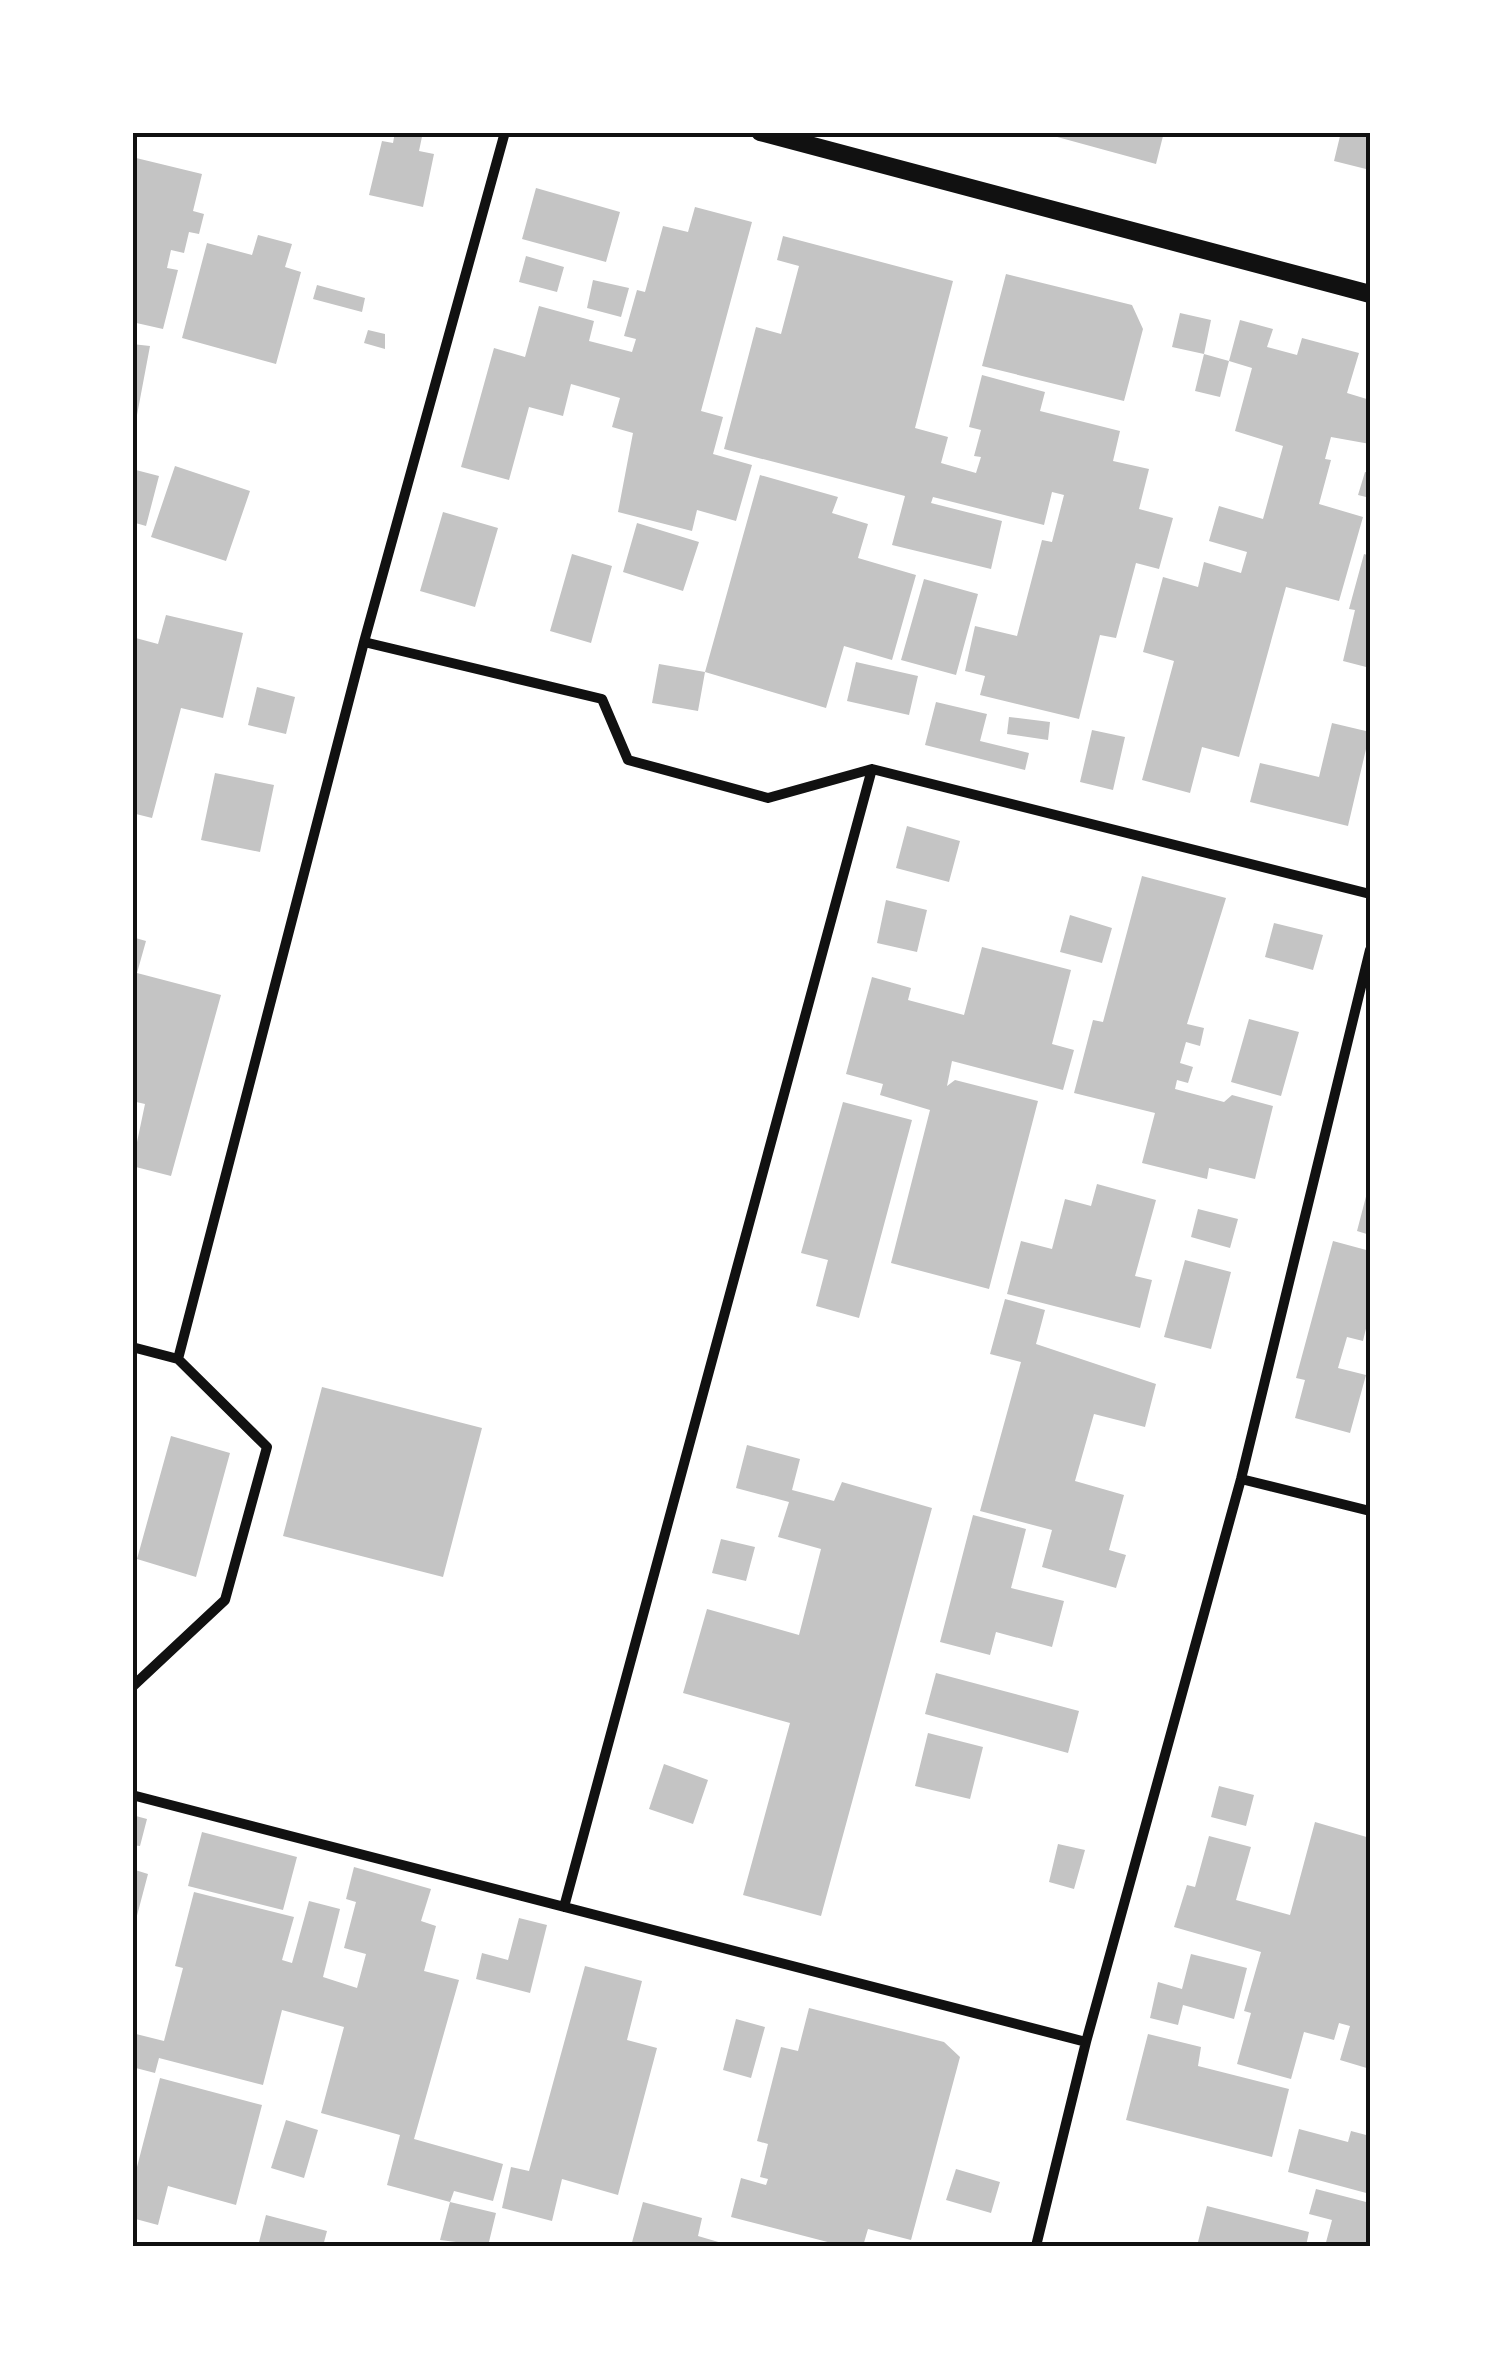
<svg xmlns="http://www.w3.org/2000/svg" width="1503" height="2379" viewBox="0 0 1503 2379" font-family="Jost,sans-serif">
<style>
.building{fill:#c4c4c4}
.lines{fill:none;stroke-linecap:round;stroke-linejoin:round}
.minor{stroke:#111;stroke-width:10}
.tertiary{stroke:#111;stroke-width:18}
.neatline{fill:none;stroke:#111;stroke-width:4}
</style>
<rect width="100%" height="100%" fill="#fff"/>
<path class="building" d="M395 132H423L419 151 434 154 423 207 369 195 382 141 393 143Z
M1039 132H1164L1156 164Z
M1341 132H1370V170L1334 161Z
M132 157 202 174 193 211 204 214 199 234 189 232 184 253 171 250 167 268 178 270 163 329 132 322Z
M536 188 620 212 606 262 522 239Z
M695 207 752 222 701 411 723 417 713 454 752 465 736 521 697 510 692 531 618 512 633 433 612 427 620 398 571 384 563 416 529 407 509 480 461 467 494 348 525 357 539 306 594 321 589 341 632 352 636 339 624 336 637 290 645 292 663 226 688 232Z
M258 235 292 244 285 267 301 272 276 364 182 338 207 243 252 255Z
M783 236 953 281 915 428 948 437 941 463 976 473 981 457 974 456 981 430 969 427 982 375 1045 392 1040 411 1120 431 1113 461 1149 469 1139 509 1173 518 1159 569 1136 563 1116 638 1100 635 1079 719 980 695 985 676 965 671 975 626 1017 636 1042 540 1052 542 1064 495 1052 492 1044 525 933 497 931 503 1002 521 991 569 892 545 905 496 724 449 756 327 781 334 799 266 777 260Z
M526 256 564 267 557 292 519 282Z
M1006 274 1132 305 1143 329 1124 401 982 366Z
M593 280 629 288 621 317 587 308Z
M317 285 365 298 362 312 313 299Z
M1180 313 1211 320 1204 354 1172 347Z
M1240 320 1273 329 1267 347 1297 355 1302 338 1359 353 1347 393 1370 400V444L1331 437 1325 459 1331 460 1319 504 1363 517 1339 601 1286 587 1239 757 1202 747 1190 793 1142 780 1174 661 1143 652 1163 577 1198 587 1204 562 1241 573 1247 552 1209 541 1219 506 1263 519 1283 446 1235 431 1252 368 1229 361Z
M368 330 385 334V349L364 343Z
M132 344 150 346 134 431H132Z
M1204 354 1229 361 1220 397 1195 391Z
M175 466 250 491 226 561 151 537Z
M132 469 159 476 146 526 132 522Z
M1365 472 1370 473V498L1358 495Z
M760 475 838 497 832 513 868 524 858 558 916 575 892 660 844 646 826 708 705 672Z
M443 512 498 528 475 607 420 591Z
M637 523 699 542 683 591 623 572Z
M572 554 612 566 591 643 550 631Z
M1364 554 1370 556V668L1343 661 1355 610 1349 609Z
M924 579 978 594 956 675 901 660Z
M166 615 243 633 223 718 181 708 152 818 132 813V637L158 644Z
M856 662 918 676 909 715 847 701Z
M659 664 705 672 698 711 652 703Z
M257 687 295 697 286 734 248 725Z
M936 702 987 714 980 741 1029 753 1025 770 925 745Z
M1009 717 1050 722 1048 740 1007 734Z
M1332 723 1370 732 1348 826 1250 802 1260 763 1319 777Z
M1092 730 1125 737 1113 790 1080 782Z
M215 773 274 785 260 852 201 840Z
M907 826 960 841 949 882 896 868Z
M1142 876 1226 898 1187 1024 1204 1028 1200 1046 1186 1042 1180 1063 1193 1067 1188 1083 1177 1080 1175 1089 1224 1102 1232 1095 1273 1106 1255 1179 1209 1168 1207 1179 1142 1163 1155 1113 1074 1093 1093 1020 1103 1022Z
M886 900 927 910 917 952 877 943Z
M1070 915 1112 928 1102 963 1060 952Z
M1274 923 1323 935 1313 970 1265 957Z
M132 937 146 941 137 973 221 995 171 1176 132 1166 145 1104 132 1101Z
M982 947 1071 970 1052 1044 1074 1050 1063 1090 952 1061 947 1086 955 1080 1038 1101 989 1289 891 1263 930 1110 880 1095 883 1084 846 1074 872 977 911 988 908 1000 964 1015Z
M1249 1019 1299 1032 1281 1096 1231 1082Z
M843 1102 912 1120 859 1318 816 1306 828 1260 801 1253Z
M1097 1184 1156 1200 1135 1276 1152 1280 1140 1328 1007 1294 1021 1241 1052 1249 1065 1199 1091 1206Z
M1369 1185 1370 1186V1235L1357 1231Z
M1198 1209 1238 1219 1230 1248 1191 1237Z
M1333 1241 1370 1251V1312L1363 1341 1347 1337 1338 1368 1366 1375 1350 1433 1295 1418 1305 1380 1296 1378Z
M1185 1260 1231 1272 1211 1349 1164 1337Z
M1005 1299 1045 1310 1036 1344 1156 1384 1145 1427 1094 1414 1075 1481 1124 1495 1109 1550 1126 1555 1116 1588 1042 1567 1052 1530 980 1511 1021 1362 990 1354Z
M322 1387 482 1428 443 1577 283 1536Z
M171 1436 230 1453 196 1577 137 1559Z
M747 1445 800 1459 792 1490 834 1501 842 1482 932 1508 821 1916 743 1895 790 1723 683 1693 707 1609 799 1635 821 1549 778 1537 789 1502 736 1488Z
M973 1515 1026 1529 1011 1588 1064 1601 1052 1647 996 1632 990 1655 940 1642Z
M721 1539 755 1547 746 1581 712 1573Z
M936 1673 1079 1711 1068 1753 925 1714Z
M928 1733 983 1747 970 1799 915 1786Z
M664 1764 708 1780 693 1824 649 1809Z
M1219 1786 1254 1795 1246 1826 1211 1817Z
M132 1815 147 1819 140 1846 132 1845Z
M1315 1822 1370 1838V2069L1340 2060 1350 2026 1339 2023 1334 2040 1304 2032 1291 2079 1237 2064 1251 2013 1244 2011 1261 1952 1174 1927 1187 1885 1195 1887 1209 1836 1251 1847 1236 1900 1290 1915Z
M202 1832 297 1857 283 1910 188 1886Z
M1058 1844 1085 1850 1074 1889 1049 1882Z
M354 1867 431 1889 421 1921 436 1926 424 1971 459 1980 414 2139 503 2164 493 2201 454 2191 450 2202 387 2185 400 2135 321 2113 344 2027 282 2010 263 2085 159 2058 155 2073 132 2067V2033L164 2041 183 1968 175 1966 194 1892 294 1917 282 1960 292 1963 309 1901 340 1909 323 1977 357 1988 366 1954 344 1948 356 1902 346 1899Z
M132 1869 148 1874 134 1927H132Z
M519 1918 547 1925 530 1993 476 1979 482 1953 508 1960Z
M1191 1954 1247 1968 1234 2019 1183 2005 1178 2025 1150 2018 1158 1982 1182 1989Z
M585 1966 642 1981 627 2040 657 2048 618 2195 562 2179 552 2221 502 2208 511 2167 529 2171Z
M809 2008 944 2042 960 2057 911 2240 868 2229 863 2246H843L731 2217 741 2178 766 2185 768 2179 760 2177 768 2144 757 2141 781 2047 798 2051Z
M736 2019 765 2027 751 2078 723 2070Z
M1148 2034 1201 2047 1198 2066 1289 2089 1272 2157 1126 2120Z
M160 2078 262 2105 236 2205 168 2186 158 2225 132 2218V2166L137 2167Z
M286 2120 318 2130 304 2178 271 2168Z
M1299 2129 1348 2142 1351 2131 1370 2136V2194L1288 2172Z
M956 2169 1000 2182 991 2213 946 2200Z
M1316 2189 1370 2203V2246H1325L1332 2220 1309 2214Z
M450 2202 496 2213 488 2246 440 2240Z
M643 2202 702 2218 698 2236 732 2246H631Z
M1207 2206 1309 2232 1306 2246H1197Z
M266 2215 327 2231 323 2246H258Z"/>
<g class="lines">
<path class="minor" d="M364 642 602 699 628 760 768 798 872 769 1370 894
M132 1347 178 1359
M1241 1479 1370 1511
M132 1687 225 1600 267 1447 178 1359 364 642 505 132
M132 1795 1086 2042
M564 1907 872 769
M1036 2246 1086 2042 1241 1479 1370 950"/>
<path class="tertiary" d="M760 132 1370 294"/>
</g>
<rect width="1503" height="2379" fill="none" stroke="#ffffff" stroke-width="270"/>
<rect x="135" y="135" width="1233" height="2109" class="neatline"/>
</svg>
